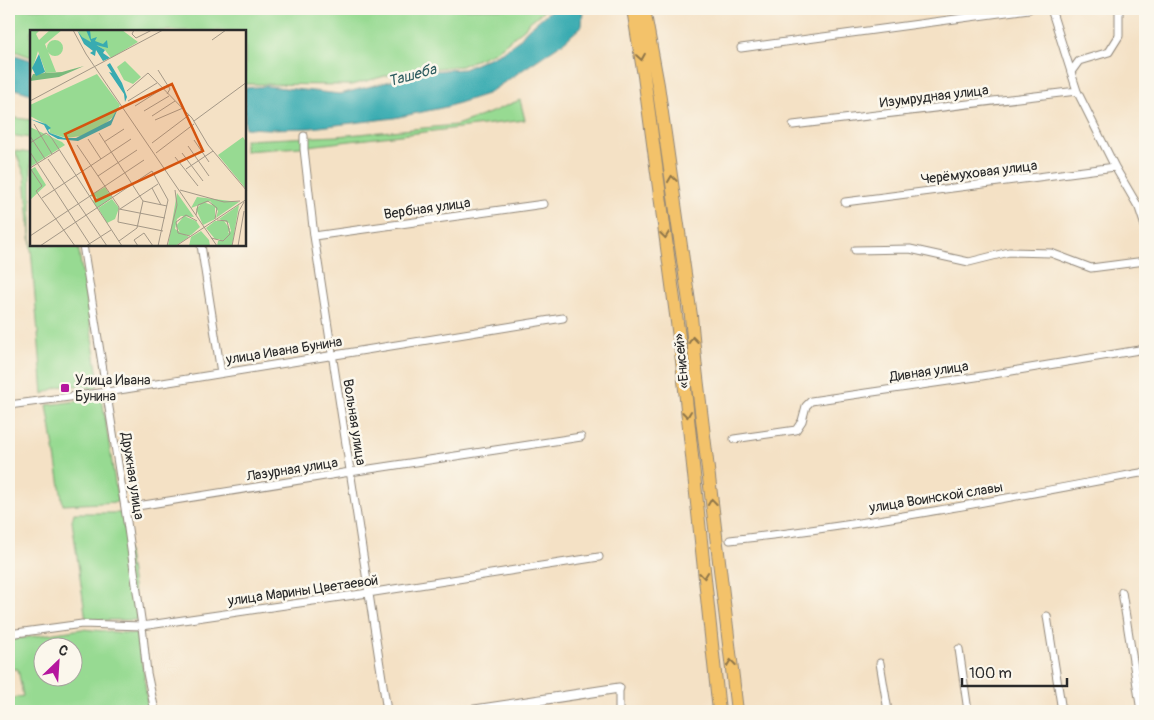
<svg xmlns="http://www.w3.org/2000/svg" width="1154" height="720" viewBox="0 0 1154 720" font-family="Pangolin,sans-serif">
<style>
.green{fill:#97da92;stroke:#61825e;fill-rule:evenodd}
.water{fill:#38abb1;stroke:#326b6e}
.lines{fill:none;stroke-linecap:round;stroke-linejoin:round}
.minor-casing{stroke:#908678;stroke-width:9}
.tertiary-casing{stroke:#908678;stroke-width:11}
.trunk-casing{stroke:#908678;stroke-width:14}
.minor{stroke:#fff;stroke-width:7}
.tertiary{stroke:#fff;stroke-width:9}
.trunk{stroke:#f3c26a;stroke-width:12}
.oneway{stroke:#8f764a}
.poi-dot{fill:#b5179e;stroke:#fbf7ec;stroke-width:2}
.labels{text-anchor:middle;stroke-width:5;stroke-linejoin:round;paint-order:stroke}
.street-label{font-size:14px;fill:#2b2b2b;stroke:#fbf7ec}
.poi-label{font-size:14px;fill:#2b2b2b;stroke:#fbf7ec;text-anchor:start}
.water-label{font-size:15px;font-style:italic;fill:#305e61;stroke:#fbf7ec}
.inset-road{fill:none;stroke:#a49887;stroke-width:1}
.view{fill:#d5540f;fill-opacity:0.15;stroke:#d5540f;stroke-width:2.5}
.inset-edge{fill:none;stroke:#2b2b2b;stroke-width:2.5}
</style>
<rect width="100%" height="100%" fill="#fbf7ec"/>
<filter id="ink" filterUnits="userSpaceOnUse"><feTurbulence type="fractalNoise" baseFrequency=".02" numOctaves="2"/><feDisplacementMap in="SourceGraphic" scale="10" xChannelSelector="R" yChannelSelector="G"/><feConvolveMatrix kernelMatrix="1 2 1 2 8 2 1 2 1" color-interpolation-filters="sRGB"/></filter>
<filter id="wash" filterUnits="userSpaceOnUse"><feTurbulence type="fractalNoise" baseFrequency=".0096" numOctaves="4" result="noise"/><feDisplacementMap in="SourceGraphic" scale="20" xChannelSelector="R" yChannelSelector="G"/><feGaussianBlur stdDeviation="1.12" result="paint"/><feColorMatrix in="noise" values="0 0 0 0 0 0 0 0 0 0 0 0 0 0 0 0 0 1.4 0 .05"/><feComposite in="paint" operator="in"/></filter>
<g filter="url(#wash)">
<rect width="100%" height="100%" fill="#f4e1c5"/>
<path class="green" d="M9 9H546L527 24 525 28 495 52 461 66 428 69 393 74 351 85 245 84V31H31V57L9 49Z
M520 100 525 120 300 147 245 151V140L337 136 456 125 487 114Z
M9 117 31 120V138L9 135Z
M15 151 31 153V245H78L99 383 95 389C71 385 65 382 43 394L25 175Z
M102 398 118 502 63 505 47 405Z
M74 513H122L138 620H86L72 521Z
M82 629 136 634 144 674 148 711H9V699L23 696 18 669H9V640ZM42 648H72V678H42Z"/>
<path class="water" d="M552 9H583L582 26 564 42 487 94 446 107 394 118 311 128 268 129 245 128V88L267 86 340 94 430 71 464 69 502 52 519 40 526 31Z
M9 53 31 60V94L9 87Z"/>
</g>
<g filter="url(#ink)">
<g class="lines">
<g class="minor-casing">
<path id="minor" d="M1051 9 1077 91 1115 167 1139 208 1145 226
M741 48 1029 9
M1071 72 1079 61 1109 52 1119 36V9
M793 125 1077 91
M304 136V149L314 236 387 711
M845 202 1115 167
M314 236 544 204
M83 245 125 508 142 626 147 673 155 711
M201 245 221 373
M855 250 910 249 969 262 1009 252 1051 253 1091 268 1145 261
M9 405 107 392 563 318
M734 439 796 430 802 421 806 406 811 401 976 377 1145 349
M125 508 350 472 581 437
M730 540C870 525 1008 498 1145 472
M1122 592 1141 711
M1047 616 1062 711
M9 634 82 624 142 626 368 593 599 557
M959 649 968 711
M880 663 888 711
M619 688V711"/>
</g>
<g class="tertiary-casing">
<path id="tertiary" d="M468 711 619 688"/>
</g>
<g class="trunk-casing">
<path id="trunk" d="M633 9 644 76 681 352 719 711
M644 9 658 85 691 316 696 369 737 711"/>
</g>
<use href="#minor" class="minor"/>
<use href="#tertiary" class="tertiary"/>
<use href="#trunk" class="trunk"/>
</g>
<defs><path id="oneway-chevron" d="M-2-3.5L2.5 0L-2 3.5" fill="none" stroke-width="1.6" stroke-linecap="round" stroke-linejoin="round" transform="scale(1.25)"/></defs>
<g class="oneway">
<use href="#oneway-chevron" transform="translate(641 57) rotate(81)"/>
<use href="#oneway-chevron" transform="translate(672 179) rotate(-98)"/>
<use href="#oneway-chevron" transform="translate(665 235) rotate(83)"/>
<use href="#oneway-chevron" transform="translate(693 340) rotate(-96)"/>
<use href="#oneway-chevron" transform="translate(687 414) rotate(84)"/>
<use href="#oneway-chevron" transform="translate(712 502) rotate(-97)"/>
<use href="#oneway-chevron" transform="translate(704 575) rotate(84)"/>
<use href="#oneway-chevron" transform="translate(731 663) rotate(-97)"/>
</g>
</g>
<rect class="poi-dot" x="60" y="383" width="10" height="10" rx="2.5"/>
<g class="labels">
<g class="street-label">
<text transform="translate(934 96) rotate(-7)" y="5">Изумрудная улица</text>
<text transform="translate(979 172) rotate(-7)" y="5">Черёмуховая улица</text>
<text transform="translate(427 208) rotate(-8)" y="5">Вербная улица</text>
<text transform="translate(284 350) rotate(-9)" y="5">улица Ивана Бунина</text>
<text transform="translate(681 361) rotate(-96)" y="5">«Енисей»</text>
<text transform="translate(929 371) rotate(-8)" y="5">Дивная улица</text>
<text transform="translate(355 422) rotate(81)" y="5">Вольная улица</text>
<text transform="translate(292 469) rotate(-9)" y="5">Лазурная улица</text>
<text transform="translate(133 476) rotate(81)" y="5">Дружная улица</text>
<text transform="translate(936 497) rotate(-9)" y="5">улица Воинской славы</text>
<text transform="translate(303 590) rotate(-8)" y="5">улица Марины Цветаевой</text>
</g>
<g class="poi-label">
<text x="75" y="385">Улица Ивана<tspan x="75" dy="16">Бунина</tspan></text>
</g>
<g class="water-label">
<text transform="translate(412 75) rotate(-15)" y="5">Ташеба</text>
</g>
</g>
<g transform="translate(30 30)">
<rect width="216" height="216" fill="#f4e1c5"/>
<path d="M0 0H10L6 4 9 10 20 0H32L15 14 26 42 16 43 8 21 0 47ZM48 0H92L108 12 81 28 75 20 51 7ZM17 18a8 8 0 1 1 16 0a8 8 0 1 1-16 0ZM95 31 111 47 103 54 94 50 87 37ZM67 44 90 75 83 87 71 97 51 106 36 108 20 103 19 96 0 86V75ZM0 97 32 112 35 115 0 137ZM213 107 216 112V159L188 125ZM5 137 16 155 0 170V140ZM75 157 82 168 67 178 63 171 67 167 59 166ZM147 163 164 187 151 186 147 189 145 199 159 207 145 216H138ZM167 167 209 172 186 188 188 181 180 171 161 178ZM82 169 89 178 85 189 77 193 68 178ZM173 172 185 176V189L173 195 166 179ZM209 175 202 216H187L188 211 201 201 199 193 189 189ZM154 186 166 191 170 197 161 205H152L146 196ZM185 191H194L200 199 195 209H185L176 198ZM171 201 179 210 180 216H159L161 207Z" fill="#97da92"/>
<path d="M54 36 29 47 0 51 3 44 15 43 14 39 16 43 32 42Z" fill="#79ba7c"/>
<path d="M47 0 52 7 75 20 73 23 80 28 73 31 66 20 65 26 60 23 63 21 54 14ZM56 0H60L61 9 67 7 65 11 73 14 77 10 78 18 62 14ZM9 24 15 42 6 46 2 38ZM80 33 92 53 97 67 95 72 94 64 79 42 82 43 77 35ZM89 76 81 95 48 111 28 109 19 104 14 95 0 89 16 94 21 98 18 100 20 103 34 108H46L81 90Z" fill="#38abb1"/>
<path class="inset-road" d="M43 0 56 24 187 216M104 0 102 4 106 8 122 0M182 10 196 0M128 40 140 59 137 64M97 61 118 43 162 88 178 115 217 161M0 71 133 0M98 71 127 53M105 76 132 59M114 81 139 66M122 86 145 71M125 90 153 78M164 91 217 52M4 94 22 124M69 103 113 171 107 198 89 211M0 106 15 129M58 109 71 129M164 110 179 132M74 112 94 99M0 113 16 103 21 107 92 216M122 113 159 85M47 115 89 177 88 192 133 201M158 116 179 146M0 122 61 216M126 123 164 94M152 123 173 151M145 127 168 156M18 129 77 216M0 138 12 156 6 161 45 216M0 138 29 120M156 139 183 121M68 146 107 120M122 158 131 175M150 160 194 172 210 171M12 168 101 109M113 171 137 176M89 179 135 188M90 179 128 154M166 185 168 175 178 171 187 178 185 189M0 206 114 130M160 206 148 203 146 192 156 185 167 191M181 208 193 211 200 204 197 191 187 190M10 216 122 141 138 170 128 216M56 216 81 200M108 216 104 210 114 203 123 216M137 216 147 175 145 160M146 216 217 169M202 216 209 181 214 172M208 216 214 181"/>
<path class="view" d="M142 54 173 121 66 171 35 104Z"/>
<rect width="216" height="216" class="inset-edge"/>
</g>
<rect width="1154" height="720" fill="none" stroke="#fbf7ec" stroke-width="30"/>
<g transform="translate(58 662) rotate(25)"><circle r="24" fill="#fbf7ec" stroke="#a8a59f"/>
<path d="M0-4L9 19L0 12L-9 19Z" fill="#b5179e"/>
<text y="-8" font-size="14" font-weight="bold" text-anchor="middle" fill="#2b2b2b">С</text>
</g>
<path d="M962 678v8h105v-8" fill="none" stroke="#2b2b2b" stroke-width="2.5"/>
<text x="969" y="678" font-size="15" fill="#2b2b2b" stroke="#fbf7ec" stroke-width="4" paint-order="stroke">100 m</text>
</svg>
